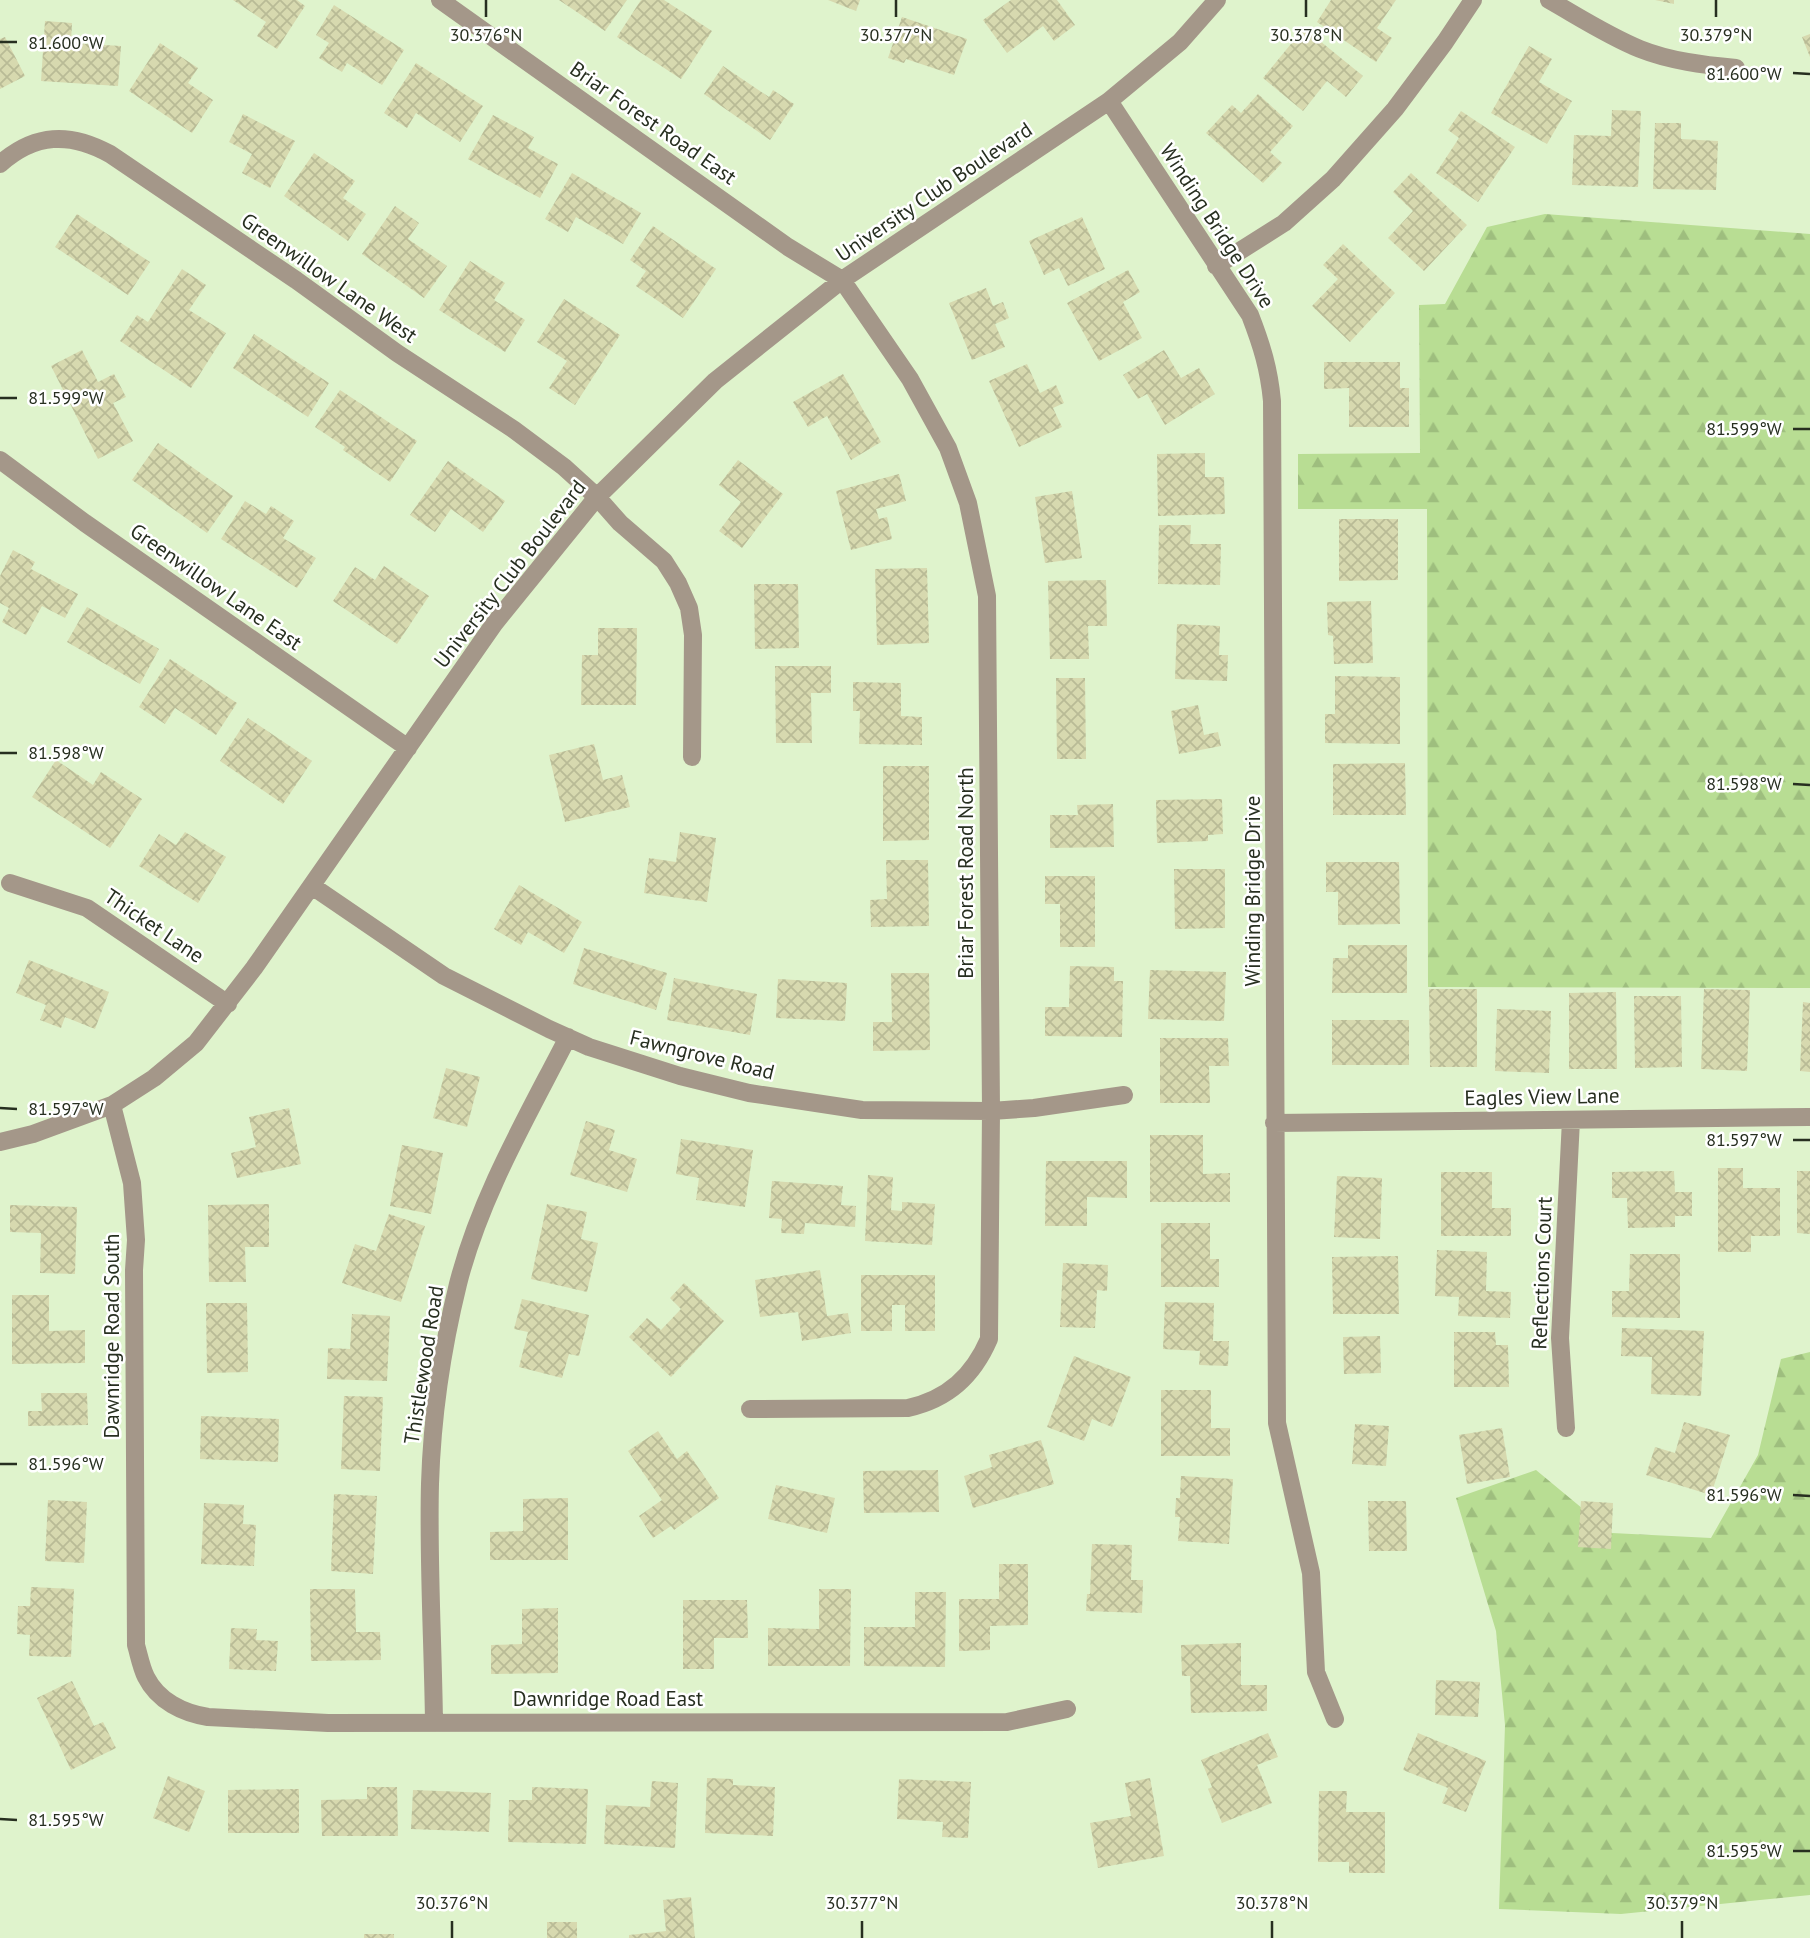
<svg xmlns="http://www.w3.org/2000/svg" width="1810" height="1938" viewBox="0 0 1810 1938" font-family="'PT Sans',sans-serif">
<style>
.forest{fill:url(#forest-firs)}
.building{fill:url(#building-cross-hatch)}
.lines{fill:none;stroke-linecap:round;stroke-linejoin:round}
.minor{stroke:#a49789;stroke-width:18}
.ticks{fill:none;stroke:#272f20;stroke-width:2.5}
.labels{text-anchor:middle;stroke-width:5;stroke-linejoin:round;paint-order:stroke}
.street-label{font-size:21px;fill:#272f20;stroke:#fff}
.ticks-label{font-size:18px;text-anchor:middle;fill:#272f20;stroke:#fff;stroke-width:5;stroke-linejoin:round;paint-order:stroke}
</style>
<defs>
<pattern id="forest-firs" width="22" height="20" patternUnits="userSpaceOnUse" patternTransform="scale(1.75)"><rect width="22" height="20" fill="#b8dd93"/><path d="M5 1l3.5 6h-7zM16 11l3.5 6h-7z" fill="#9ebe7e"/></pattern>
<pattern id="building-cross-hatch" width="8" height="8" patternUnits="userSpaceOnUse" patternTransform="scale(1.75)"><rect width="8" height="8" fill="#d7d9af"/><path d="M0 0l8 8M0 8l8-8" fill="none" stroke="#b9bb96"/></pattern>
</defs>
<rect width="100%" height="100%" fill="#dff3cc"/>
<path class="forest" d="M1545 214 1810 234V988L1428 987 1427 509H1298V454L1420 453 1419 305 1445 304 1487 227Z
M1810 1352V1895L1621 1914 1499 1909 1505 1725 1496 1631 1456 1498 1536 1470 1612 1533 1711 1538 1758 1455 1781 1359Z"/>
<path class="building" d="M233 0H297L305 6 277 49 257 36 266 22Z
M559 0H627L605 31Z
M641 0H664L712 31 681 79 617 37Z
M828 0H860L856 11Z
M1011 0H1057L1075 25 1054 41 1043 26 1007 53 983 20Z
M1331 0H1396L1377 28 1392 38 1376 62 1317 22Z
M1655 0H1674V4Z
M334 5 404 50 382 85 347 63 342 72 319 58 329 43 316 35Z
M902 17 967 39 954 75 906 59 904 63 888 58Z
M45 21 72 23 71 43 121 46 118 86 41 81Z
M1304 28 1363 76 1346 97 1327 81 1303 111 1263 78Z
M1810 34V57L1802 37Z
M5 37 25 76 0 89V39Z
M160 43 198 68 188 83 213 100 192 133 129 91Z
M1529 46 1552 59 1539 82 1572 101 1547 144 1491 113Z
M416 63 483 106 460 142 416 113 407 128 384 113Z
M723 66 769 97 773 90 794 104 770 140 704 94Z
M1258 94 1293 126 1270 152 1282 163 1263 183 1206 133 1232 105 1241 113Z
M1612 110 1641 111 1638 187 1572 185 1574 135 1611 136Z
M1461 111 1515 147 1478 202 1436 173 1459 138 1448 130Z
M243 114 295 141 270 188 242 173 252 154 229 142Z
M493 115 534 137 528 148 558 164 540 198 468 159Z
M1655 123H1681V139L1718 141 1716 190 1653 189Z
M314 153 355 181 343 198 366 214 348 241 284 196Z
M572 173 641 213 623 244 576 217 568 232 545 219Z
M1411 173 1467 225 1424 271 1388 238 1413 211 1393 192Z
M395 206 419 223 408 239 447 266 424 298 362 254Z
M77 214 150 262 128 295 55 247Z
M1082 217 1105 269 1068 286 1059 268 1044 275 1029 241Z
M653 226 716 269 683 318 636 286 646 271 630 260Z
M1343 244 1395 293 1350 342 1312 306 1338 279 1323 265Z
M470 261 505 283 494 300 525 320 505 352 439 310Z
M182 269 206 285 189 310 226 333 191 388 120 341 137 315 148 322Z
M1128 270 1140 292 1123 302 1142 338 1099 361 1067 303Z
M986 288 993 306 1003 302 1009 318 995 324 1005 347 972 360 949 303Z
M564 299 620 335 575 405 549 388 567 361 537 342Z
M254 334 329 383 308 417 233 368Z
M82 350 98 382 114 374 126 397 113 403 133 441 98 459 51 366Z
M1164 350 1181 378 1199 368 1215 394 1165 425 1147 394 1138 399 1123 375Z
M1324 362H1400V388H1409V427H1349V388L1324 389Z
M1027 364 1040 393 1056 385 1064 403 1053 408 1062 427 1019 447 989 381Z
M843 374 881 442 851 460 827 416 808 427 793 402Z
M340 390 417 441 390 482 343 450 345 447 315 427Z
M158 443 233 496 207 533 132 480Z
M1205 453V477H1224L1225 514 1158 516 1157 454Z
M738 460 783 494 742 548 719 531 741 502 719 485Z
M448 461 505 501 483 532 451 509 435 532 410 515Z
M899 474 906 501 876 509 879 519 887 517 892 539 851 550 836 491Z
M1072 491 1082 558 1045 563 1035 497Z
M245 501 266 514 271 506 294 521 283 538 316 558 297 588 221 539Z
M1339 519H1398V580L1339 581Z
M1159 525H1191L1190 544H1221L1220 585 1158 584Z
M13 550 35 562 31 569 78 594 65 618 42 606 26 635 2 622 9 608 0 603V576Z
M384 566 429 596 397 644 333 601 355 567 375 580Z
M927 568 929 643 877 645 875 569Z
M1106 580 1107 626H1088L1089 659H1050L1048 581Z
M754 584H798L799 648 755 649Z
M1371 601 1373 663 1334 664 1333 636 1328 635 1327 602Z
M87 607 159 649 140 684 67 642Z
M1177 624 1220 626 1219 655H1228L1227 681 1175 679Z
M598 628H637L636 705H581L582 655H598Z
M170 659 237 703 216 735 175 708 165 724 139 707Z
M775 666H831V693H811L812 743H776Z
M1335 676 1400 677V744L1325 743V714H1335Z
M1056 678H1085L1086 759H1057Z
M853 682 901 683V716L922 717V745L859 744 860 711H853Z
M1198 705 1204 735 1218 732 1221 746 1179 754 1171 711Z
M248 718 312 761 283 804 220 761Z
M594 744 603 780 622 775 630 807 565 822 549 755Z
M56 760 93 785 101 772 142 799 110 848 32 797Z
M1405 763 1406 815H1333V764Z
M883 766H929V840L883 841Z
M1222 799 1223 834 1208 835V841L1157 843 1156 800Z
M1113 804 1114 847 1050 848V815H1078L1077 805Z
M185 832 226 857 198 903 139 866 159 834 176 845Z
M680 832 716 838 707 902 644 893 649 858 676 862Z
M886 860H928L929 926 871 927 870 900 887 899Z
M1326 862H1399L1400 924 1338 925V892H1326Z
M1174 869H1225V928L1175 929Z
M1045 876H1095V947H1060V904H1045Z
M519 885 582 922 564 953 528 932 521 945 494 929Z
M1348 945H1407V993H1332L1333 958H1348Z
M584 948 667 973 656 1010 573 984Z
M29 960 109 992 95 1029 65 1017 61 1028 40 1020 46 1005 16 993Z
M1070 966 1114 967V981H1123L1122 1037 1045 1036V1007H1069Z
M1150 970 1226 972 1224 1021 1148 1019Z
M891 973H929L930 1050 873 1051V1022H892Z
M674 978 757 994 750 1035 667 1020Z
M778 979 847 983 845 1021 776 1018Z
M1429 989H1477V1067H1430Z
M1704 989 1750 990 1747 1071 1701 1069Z
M1616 992 1617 1069H1569V993Z
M1634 996H1681L1682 1067 1635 1068Z
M1803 1002 1810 1003V1072L1800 1071Z
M1497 1009 1551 1011 1549 1073 1495 1071Z
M1332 1020H1409V1065H1332Z
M1160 1038H1228L1229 1066H1209L1210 1103H1160Z
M446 1068 480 1077 467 1127 433 1118Z
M289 1108 301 1164 237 1178 231 1153 256 1147 249 1117Z
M586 1121 615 1130 609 1150 637 1159 627 1192 570 1175Z
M1150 1135H1203V1174L1230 1173V1202H1150Z
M681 1139 753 1150 745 1207 696 1200 699 1178 676 1174Z
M402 1145 443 1153 431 1214 390 1206Z
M1046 1161H1127V1198L1087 1197V1226H1045Z
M1718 1168H1743V1188H1780V1236H1751V1252H1718Z
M1674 1171 1675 1192H1692V1216H1675V1227L1628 1228 1627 1198H1612V1172Z
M1797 1171H1810V1234L1797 1233Z
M1441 1172H1492V1208H1511V1236H1441Z
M868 1175 893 1177 891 1210 902 1211V1202L935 1204 932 1245 865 1241Z
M1337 1176 1382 1178 1380 1239 1334 1237Z
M772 1181 843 1186 841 1205 856 1206 855 1227 805 1223 804 1234 781 1233 782 1219 769 1218Z
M269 1204V1247H245L246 1282H209L208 1205Z
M547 1204 587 1212 581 1239 598 1243 587 1292 531 1279Z
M10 1205 77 1207 75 1274 40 1273 41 1233 10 1232Z
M389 1214 425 1226 401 1302 342 1283 355 1244 376 1251Z
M1161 1223H1210V1259H1219V1287H1161Z
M1437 1250 1487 1252 1486 1291 1511 1292 1510 1318 1458 1316 1459 1297 1435 1296Z
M1630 1254H1680V1318L1612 1317V1291H1629Z
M1398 1256 1399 1314H1333L1332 1257Z
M1063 1263 1108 1265 1107 1291 1097 1290 1095 1328 1060 1327Z
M820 1270 827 1316 848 1313 851 1333 802 1341 798 1312 760 1317 755 1280Z
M861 1275H935V1331H905V1305H892V1331H861Z
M684 1283 724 1321 671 1377 629 1337 647 1318 661 1330 681 1309 670 1298Z
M12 1295H49V1331L85 1330V1363L12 1364Z
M522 1299 589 1315 579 1356 569 1354 562 1378 519 1367 528 1332 514 1329Z
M1165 1302 1214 1303 1213 1341H1229L1228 1366 1199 1365 1200 1351 1163 1349Z
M206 1303H247L248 1372 207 1373Z
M352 1314 390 1316 387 1381 327 1379 328 1348 350 1349Z
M1622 1328 1704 1331 1701 1396 1651 1394 1652 1357 1621 1356Z
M1454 1332H1495L1496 1345H1508L1509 1387H1454Z
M1380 1336 1381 1373 1344 1374 1343 1337Z
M1074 1356 1131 1377 1112 1427 1092 1419 1084 1441 1047 1427Z
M1161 1390H1211V1428H1230V1456H1161Z
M41 1393H87L88 1425 28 1426V1411H42Z
M344 1396 383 1397 380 1471 341 1469Z
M201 1416 279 1419 278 1462 200 1459Z
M1684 1422 1730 1435 1711 1495 1646 1475 1655 1447 1675 1453Z
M1355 1424 1389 1426 1386 1466 1352 1464Z
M1502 1428 1510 1477 1467 1484 1459 1435Z
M658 1431 677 1459 687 1451 719 1498 674 1530 671 1526 653 1538 639 1516 662 1500 628 1451Z
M1041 1440 1054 1484 973 1508 964 1476 992 1467 989 1455Z
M938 1470 939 1512 864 1513 863 1471Z
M1181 1476 1233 1479 1229 1544 1178 1541 1180 1517H1175L1176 1498H1180Z
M776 1485 835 1498 827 1533 768 1519Z
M334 1494 377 1496 373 1574 331 1571Z
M568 1498V1560H490V1532L523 1531V1499Z
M48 1500 87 1502 84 1563 45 1561Z
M1368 1501H1406L1407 1551H1369Z
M1581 1501 1613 1503 1611 1549 1578 1547Z
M204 1503 244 1505 243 1524 256 1525 254 1566 201 1564Z
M1092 1544 1132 1545 1131 1580H1143L1142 1613 1086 1611 1087 1594H1090Z
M999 1564H1028V1625L990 1626V1650L959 1651V1599H999Z
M31 1587 74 1589 71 1657 29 1656 30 1635 17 1634 18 1606H30Z
M310 1589H355L356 1632H380L381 1660 311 1661Z
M819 1589H851L850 1666H768V1628L819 1629Z
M915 1592H946L945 1667 864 1666V1627H915Z
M683 1600H747L748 1638H714V1669H683Z
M558 1608V1673L491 1674V1645L522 1644V1609Z
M231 1628 257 1629 256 1640 278 1641 276 1671 229 1669Z
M1241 1643V1685H1267V1711L1191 1713 1190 1676H1182L1181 1645Z
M1436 1680 1480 1682 1478 1717 1435 1715Z
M72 1681 94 1726 103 1722 116 1748 71 1770 37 1698Z
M1268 1733 1278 1757 1257 1765 1272 1803 1222 1823 1208 1789 1212 1787 1201 1760Z
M1418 1733 1486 1761 1466 1812 1442 1803 1448 1788 1403 1770Z
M168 1776 205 1791 189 1832 153 1818Z
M707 1778 733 1779V1785L775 1787 773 1836 705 1833Z
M1150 1778 1164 1856 1098 1868 1090 1823 1131 1816 1125 1783Z
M899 1779 971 1782 968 1838 942 1837 943 1822 897 1819Z
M652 1781 678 1783 675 1848 604 1844 606 1805 650 1807Z
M367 1787H397L398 1836H322L321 1800 367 1799Z
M532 1787 588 1789 586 1844 508 1842 509 1800H532Z
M299 1789V1833H228V1790Z
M413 1790 491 1793 489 1832 411 1829Z
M1319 1791H1347L1346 1812H1385V1873H1349V1862H1318Z
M691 1897 695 1938H629V1935L666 1931 663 1900Z
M547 1922H577V1938H547Z
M364 1934H394V1938H364Z"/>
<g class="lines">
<path class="minor" d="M440 0 788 247 842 280 910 379 948 448 968 503 987 596 991 1111 989 1339C973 1376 948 1399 908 1408L750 1409
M1549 0C1579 17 1608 36 1640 49 1670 61 1704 65 1736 68
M1109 101 1250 315C1262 346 1269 369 1272 401L1277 1423 1311 1573 1316 1672 1335 1719
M0 164C35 133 70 132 110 154L296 280 397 353 513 429 564 467 597 497 620 523 664 561 678 583 689 608 693 635 692 757
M1216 266 1284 223 1333 179 1395 109 1445 42 1473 0
M0 460 85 523 408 748
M10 883 87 908 228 1004
M312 886 444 976 549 1029 589 1047 680 1076 749 1093 862 1110 991 1111 1034 1108 1124 1095
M112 1105 132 1183 136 1240 134 1270 136 1645C139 1655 141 1667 146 1677 158 1701 183 1713 208 1717L328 1723 1007 1722 1067 1709
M1274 1123 1810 1117
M0 1142 33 1134 112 1105 154 1078 196 1043 254 968 494 624 597 497 715 381 842 280 1109 101 1180 42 1217 0
M1566 1428 1560 1338 1571 1120
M434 1723C433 1643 428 1563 430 1484 432 1418 442 1349 458 1284 480 1197 527 1117 568 1037"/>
</g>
<path class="ticks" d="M486 17V0M896 17V0M1306 17V0M1716 17V0M0 42H17M1793 73 1810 74M0 398H17M1793 429H1810M0 753H17M1793 784 1810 785M0 1108 17 1109M1793 1140H1810M0 1464H17M1793 1495 1810 1496M0 1819 17 1820M1793 1851H1810M452 1938V1921M862 1938V1921M1272 1938V1921M1682 1938V1921"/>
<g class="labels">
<g class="street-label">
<text transform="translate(653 123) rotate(35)" y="7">Briar Forest Road East</text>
<text transform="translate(934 192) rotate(-34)" y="7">University Club Boulevard</text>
<text transform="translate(1217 226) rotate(57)" y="7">Winding Bridge Drive</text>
<text transform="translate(329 278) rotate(35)" y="7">Greenwillow Lane West</text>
<text transform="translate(510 574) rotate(-52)" y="7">University Club Boulevard</text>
<text transform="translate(216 587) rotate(35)" y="7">Greenwillow Lane East</text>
<text transform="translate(966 873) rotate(-90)" y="7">Briar Forest Road North</text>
<text transform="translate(1253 891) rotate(-90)" y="7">Winding Bridge Drive</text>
<text transform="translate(154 926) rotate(34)" y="7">Thicket Lane</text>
<text transform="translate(702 1055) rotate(14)" y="7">Fawngrove Road</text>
<text transform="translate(1542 1097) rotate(-1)" y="7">Eagles View Lane</text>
<text transform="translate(1542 1273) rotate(-88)" y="7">Reflections Court</text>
<text transform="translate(112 1336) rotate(-90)" y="7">Dawnridge Road South</text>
<text transform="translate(424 1365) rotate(-81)" y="7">Thistlewood Road</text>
<text x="608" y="1706">Dawnridge Road East</text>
</g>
</g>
<g class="ticks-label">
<text x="486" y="41">30.376°N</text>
<text x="896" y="41">30.377°N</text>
<text x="1306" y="41">30.378°N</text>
<text x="1716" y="41">30.379°N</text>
<text x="66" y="49">81.600°W</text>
<text x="1744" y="80">81.600°W</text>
<text x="66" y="404">81.599°W</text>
<text x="1744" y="435">81.599°W</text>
<text x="66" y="759">81.598°W</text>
<text x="1744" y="790">81.598°W</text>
<text x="66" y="1115">81.597°W</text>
<text x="1744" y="1146">81.597°W</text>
<text x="66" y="1470">81.596°W</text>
<text x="1744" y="1501">81.596°W</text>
<text x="66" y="1826">81.595°W</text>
<text x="1744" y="1857">81.595°W</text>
<text x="452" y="1909">30.376°N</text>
<text x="862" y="1909">30.377°N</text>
<text x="1272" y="1909">30.378°N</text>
<text x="1682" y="1909">30.379°N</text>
</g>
</svg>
